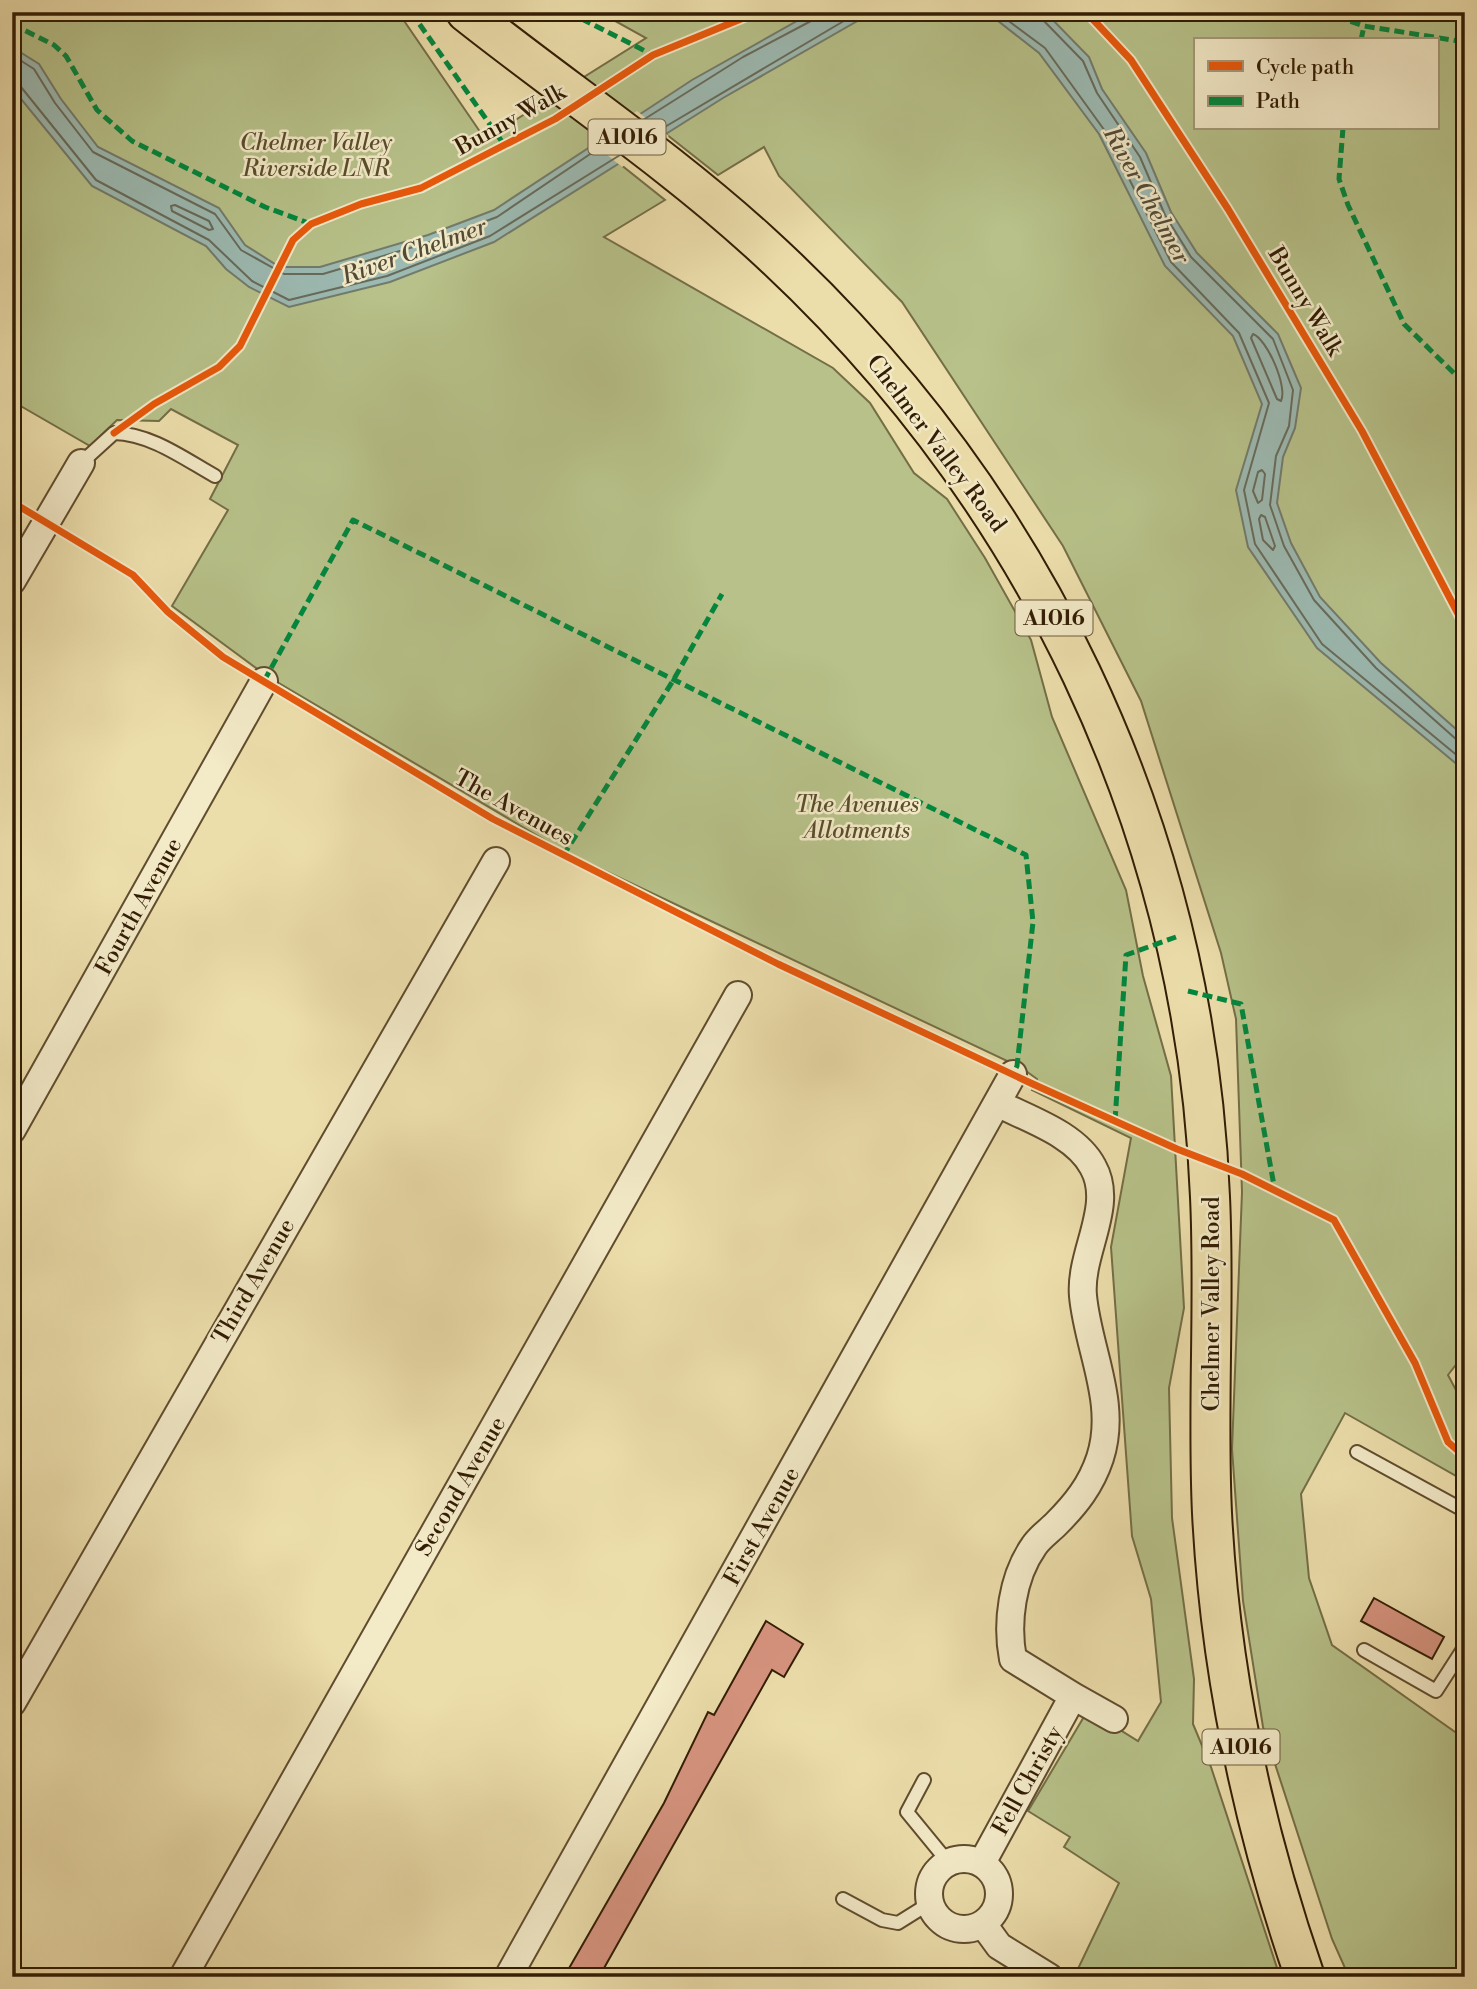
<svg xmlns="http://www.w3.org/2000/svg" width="1477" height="1989" viewBox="0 0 1477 1989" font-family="'Libre Bodoni',serif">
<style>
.green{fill:#b7c189;stroke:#746e46;stroke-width:2;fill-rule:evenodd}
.water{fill:#9cbab2;stroke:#727b6c;stroke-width:2}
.pier{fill:#ecdeab}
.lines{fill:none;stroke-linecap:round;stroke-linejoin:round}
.shore{stroke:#676b5b;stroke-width:2}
.building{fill:#d79480;stroke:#321c04;stroke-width:2}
.service-casing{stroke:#604c2e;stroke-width:16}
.minor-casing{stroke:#604c2e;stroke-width:30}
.primary-casing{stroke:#321c04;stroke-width:42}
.service{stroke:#f3eac8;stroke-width:12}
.minor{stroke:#f3eac8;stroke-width:26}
.primary{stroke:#ecdeab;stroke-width:38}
.quiet{stroke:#00873e;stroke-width:5;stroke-dasharray:10 5;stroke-linecap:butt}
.cycleway-casing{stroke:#f3eac8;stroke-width:11}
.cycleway{stroke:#e8590c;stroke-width:7}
.labels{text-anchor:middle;stroke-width:5;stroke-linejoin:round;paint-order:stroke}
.shield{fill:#f3eac8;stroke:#6c5a3f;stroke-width:2}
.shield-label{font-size:21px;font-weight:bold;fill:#321c04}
.street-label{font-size:23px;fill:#321c04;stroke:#f3eac8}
.park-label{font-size:23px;font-style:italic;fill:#5a4e2c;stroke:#f3eac8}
.water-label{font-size:24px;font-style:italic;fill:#524b38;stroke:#f3eac8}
</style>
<rect width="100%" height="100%" fill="#ecdeab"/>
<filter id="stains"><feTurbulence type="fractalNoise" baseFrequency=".00286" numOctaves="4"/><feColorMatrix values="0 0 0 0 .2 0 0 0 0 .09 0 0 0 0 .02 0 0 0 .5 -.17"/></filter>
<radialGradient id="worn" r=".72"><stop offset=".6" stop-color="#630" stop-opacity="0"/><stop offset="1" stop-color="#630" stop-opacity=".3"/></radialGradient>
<path class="green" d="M12 12H398L485 139 646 38 599 12H1465V1353L1448 1375 1465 1407V1481L1345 1413 1301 1494 1309 1578 1332 1645 1465 1739V1953L1454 1973 1430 1971 1426 1977H1349L1332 1939 1263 1727 1243 1601 1232 1449 1242 1192 1236 1019 1221 953 1141 701 1063 546 902 302 779 176 764 147 718 175 666 134 620 164 665 200 604 237 833 368 870 403 914 473 947 499 985 558 1031 640 1052 717 1126 890 1143 976 1171 1076 1184 1308 1169 1388 1172 1518 1194 1679 1193 1724 1211 1767 1280 1977 1075 1975 1119 1883 1064 1847 1070 1837 1028 1811 1088 1710 1138 1741 1161 1702 1151 1599 1132 1536 1111 1247 1131 1138 1032 1090 1037 1079 1022 1068 565 852 267 676 172 606 228 510 210 499 238 445 171 409 159 421 117 420 90 446 12 401ZM1195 40H1437V128H1195Z"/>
<path class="water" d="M813 12H873L723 98 494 242 390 282 289 307 249 287 226 269 206 246 92 186 12 88V47L39 64 61 99 98 147 219 208 245 245 275 264 285 267H320L428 235 494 210 692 80Z
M964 12 1047 14 1089 57 1102 89 1146 153 1171 212 1197 253 1278 334 1301 388 1295 428 1283 457 1277 503 1291 543 1320 597 1381 663 1465 737V771L1317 648 1248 547 1236 490 1262 404 1233 336 1165 266 1099 134 1039 53 998 21Z"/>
<path class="pier" d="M637 111 669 136 622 167 590 141Z
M276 261 286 264 268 302 259 298Z"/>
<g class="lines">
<path class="shore" d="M992 12 1002 16 1045 48 1105 131 1171 262 1239 333 1269 403 1244 490 1255 544 1322 644 1465 762
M1041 12 1043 20 1083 61 1097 93 1140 157 1165 215 1191 257 1273 339 1293 390 1289 426 1276 456 1270 505 1284 546 1314 600 1376 668 1457 740 1465 742
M12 55 34 69 55 103 93 152 215 214 241 250 284 274H323L430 242 497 217 605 144
M12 85 21 87 96 180 209 240 252 281 289 300 387 276 490 236 620 155
M643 120 743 57 811 21 815 12
M658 131 859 12
M175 205 209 221 213 229 209 230 172 211 171 206Z
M1253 334C1267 339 1288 387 1281 401L1277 399 1251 338Z
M1262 470 1265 474 1262 500 1258 503 1253 491 1258 472Z
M1261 515 1265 517 1275 546 1273 550 1263 540 1259 519Z"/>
</g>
<path class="building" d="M1374 1598 1444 1637 1432 1659 1361 1621Z
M766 1621 803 1644 784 1677 772 1670 599 1977H564L664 1803 708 1712 714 1715Z"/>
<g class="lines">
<g class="service-casing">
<path id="service" d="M81 463 114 433C151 434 183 458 215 476
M1357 1452 1465 1511
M1364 1650 1436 1691 1465 1646
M924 1780 907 1812 948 1862
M843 1899 882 1920 898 1923 930 1903
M1464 1977 1465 1975"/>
</g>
<g class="minor-casing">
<path id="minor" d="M12 581 81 463
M12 1130 264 681
M1073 1696 1114 1719
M12 1703 496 861
M929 1894a35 35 0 1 1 70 0a35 35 0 1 1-70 0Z
M982 1863 1073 1696 1013 1659C1006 1623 1012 1577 1034 1546 1039 1538 1049 1531 1056 1524 1076 1504 1091 1485 1100 1458 1118 1403 1088 1350 1083 1296 1079 1253 1115 1206 1093 1167 1076 1134 1028 1119 997 1103
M983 1924 999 1946 1049 1977
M183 1977 738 995
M508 1977 1013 1074"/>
</g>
<g class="primary-casing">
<path id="primary" d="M466 12C563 89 668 159 759 242 1033 491 1195 827 1210 1197 1215 1302 1207 1408 1212 1513 1220 1672 1253 1827 1305 1977"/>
</g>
<use href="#service" class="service"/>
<use href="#minor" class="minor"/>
<use href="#primary" class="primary"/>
<path class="quiet" d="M411 12 505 146
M568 12 653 55
M1322 12 1364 26 1465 42
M12 24 54 45 66 56 97 110 132 141 265 207 311 224
M1361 40 1364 26
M1343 128 1339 179 1348 205 1404 324 1465 384
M264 681 353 520 1026 855 1033 922 1017 1066 1013 1074
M563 856 674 679 722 594
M1188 991 1241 1004 1275 1191
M1115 1121 1126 955 1176 937"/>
<g class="cycleway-casing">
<path id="cycleway" d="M1086 12 1131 60 1228 209 1362 431 1465 627
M114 433 154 404 219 367 240 346 293 240 311 224 361 204 421 188 555 119 653 55 758 12
M12 502 133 575 168 612 223 657 493 819 778 964 1035 1085 1177 1149 1242 1174 1334 1220 1415 1363 1448 1442 1465 1457"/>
</g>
<use href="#cycleway" class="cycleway"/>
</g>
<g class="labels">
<g class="shield">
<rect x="588.5" y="119.5" width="77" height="35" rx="5"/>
<rect x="1015.5" y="600.5" width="77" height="35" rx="5"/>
<rect x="1202.5" y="1729.5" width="77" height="35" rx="5"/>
</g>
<g class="shield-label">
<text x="627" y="144">A1016</text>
<text x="1054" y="625">A1016</text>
<text x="1241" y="1754">A1016</text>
</g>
<g class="street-label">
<text transform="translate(510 119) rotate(-29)" y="8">Bunny Walk</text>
<text transform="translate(1306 301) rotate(59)" y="8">Bunny Walk</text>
<text transform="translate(937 443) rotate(53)" y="8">Chelmer Valley Road</text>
<text transform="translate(514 807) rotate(29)" y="8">The Avenues</text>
<text transform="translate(138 906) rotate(-61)" y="8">Fourth Avenue</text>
<text transform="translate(253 1281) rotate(-60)" y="8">Third Avenue</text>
<text transform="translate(1211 1304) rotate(-90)" y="8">Chelmer Valley Road</text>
<text transform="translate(460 1486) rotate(-60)" y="8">Second Avenue</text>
<text transform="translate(761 1526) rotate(-61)" y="8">First Avenue</text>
<text transform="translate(1027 1780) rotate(-61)" y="8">Fell Christy</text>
</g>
<g class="park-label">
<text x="316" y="150">Chelmer Valley<tspan x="316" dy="26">Riverside LNR</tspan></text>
<text x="857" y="812">The Avenues<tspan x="857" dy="26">Allotments</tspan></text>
</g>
<g class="water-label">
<text transform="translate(1147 195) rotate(61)" y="8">River Chelmer</text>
<text transform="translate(414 251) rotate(-20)" y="8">River Chelmer</text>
</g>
</g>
<rect width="1477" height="1989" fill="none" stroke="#ecdeab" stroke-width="42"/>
<rect x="14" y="14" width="1449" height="1961" fill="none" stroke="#321c04" stroke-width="3.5"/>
<rect x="21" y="21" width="1435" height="1947" fill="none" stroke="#321c04" stroke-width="2"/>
<rect x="1194" y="38" width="245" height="91" fill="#f3eac8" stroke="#a6987a" stroke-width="2"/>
<rect x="1208" y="61" width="35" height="10" fill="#e8590c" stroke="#a6987a" stroke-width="2"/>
<text x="1256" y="74" font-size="21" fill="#321c04">Cycle path</text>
<rect x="1208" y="96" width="35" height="10" fill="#00873e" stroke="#a6987a" stroke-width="2"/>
<text x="1256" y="108" font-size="21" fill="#321c04">Path</text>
<rect width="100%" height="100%" filter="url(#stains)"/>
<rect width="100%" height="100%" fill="url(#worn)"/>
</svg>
